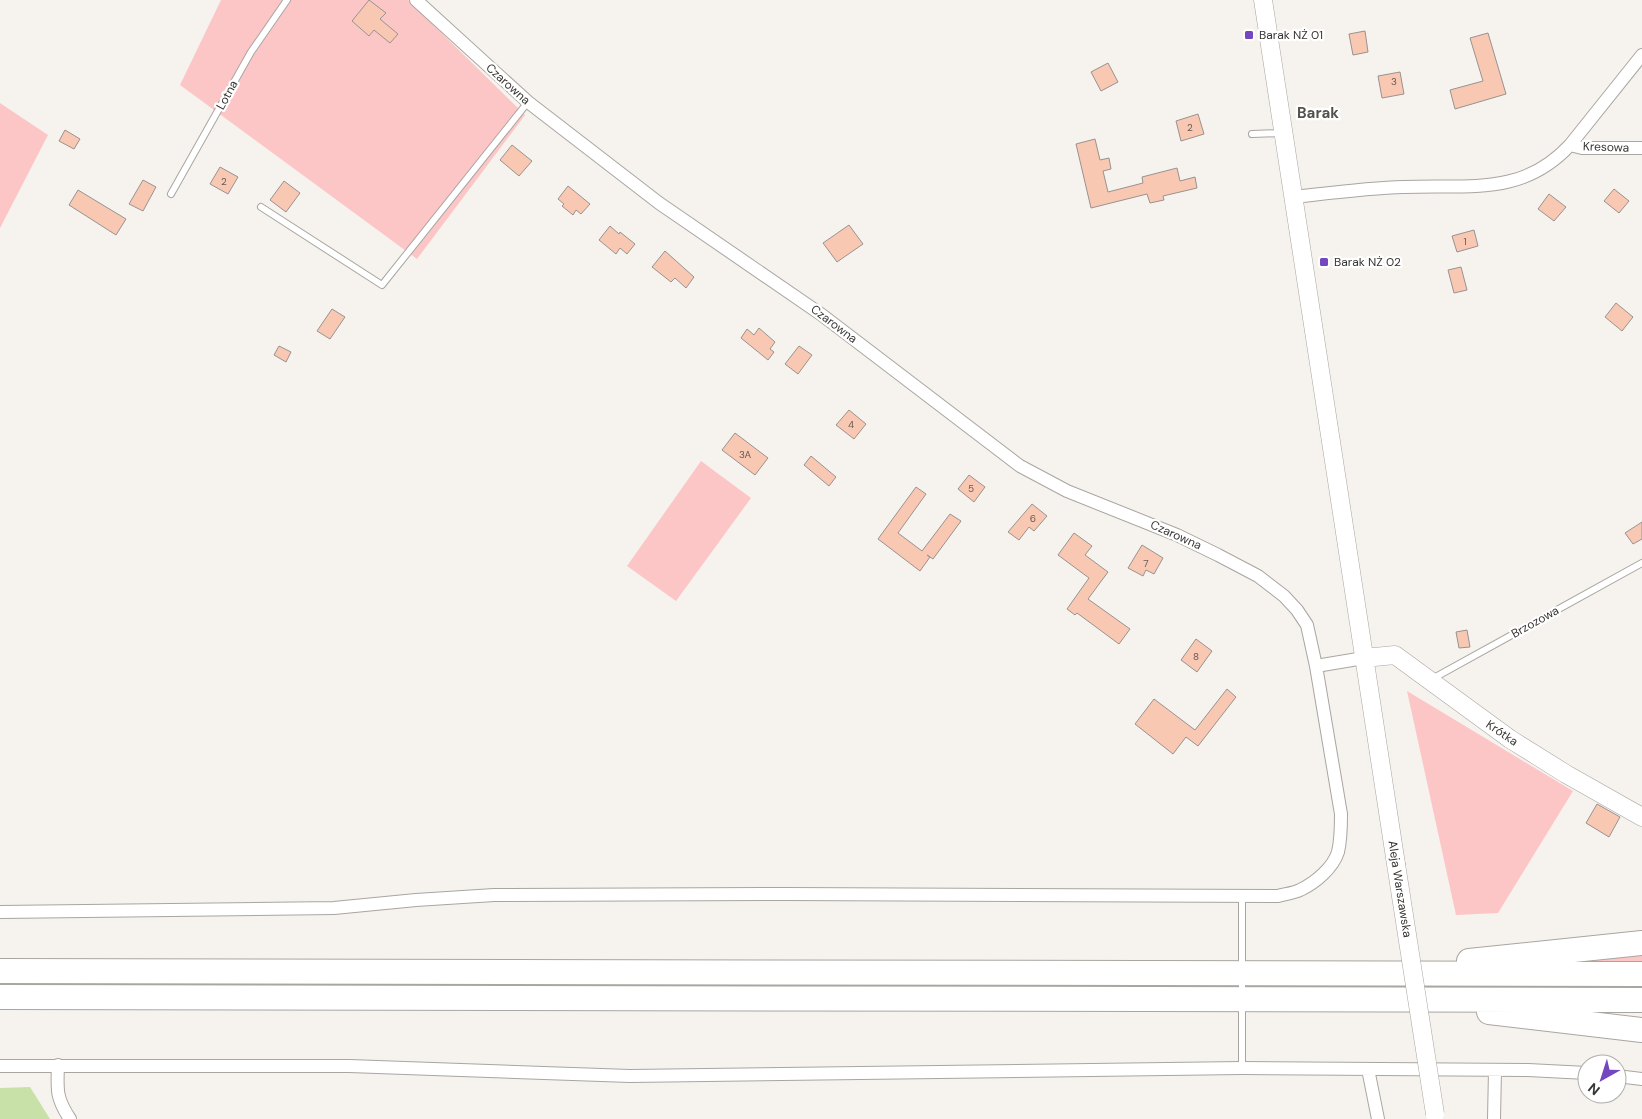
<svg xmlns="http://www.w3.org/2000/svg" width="1642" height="1119" viewBox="0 0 1642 1119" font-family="'DM Sans',sans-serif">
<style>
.green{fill:#fdc6c6}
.water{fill:#c8e1a9}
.building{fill:#f9c8b3;stroke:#989290}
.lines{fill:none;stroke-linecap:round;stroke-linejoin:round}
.lane-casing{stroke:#a9a6a1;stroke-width:8}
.street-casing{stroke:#a9a6a1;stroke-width:14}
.secondary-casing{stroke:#a9a6a1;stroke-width:19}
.highway-casing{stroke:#a9a6a1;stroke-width:26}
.lane{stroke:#fff;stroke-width:6}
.street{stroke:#fff;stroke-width:12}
.secondary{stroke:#fff;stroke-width:18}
.highway{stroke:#fff;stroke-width:24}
.secondary-bridge-casing{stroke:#a9a6a1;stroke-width:19;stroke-linecap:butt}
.secondary-bridge{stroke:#fff;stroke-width:18}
.poi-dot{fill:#7347bf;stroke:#fff;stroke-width:2}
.labels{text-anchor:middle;stroke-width:4.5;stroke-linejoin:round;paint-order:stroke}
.number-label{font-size:10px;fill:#685a53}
.poi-label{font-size:12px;fill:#373533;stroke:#fff;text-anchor:start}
.street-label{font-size:12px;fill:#373533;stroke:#fff}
.quarter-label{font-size:15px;font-weight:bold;fill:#55524e;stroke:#fff}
</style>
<rect width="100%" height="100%" fill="#f6f2ee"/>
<path class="green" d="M221 0H408L525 115 417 259 180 85Z
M0 103 48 135 0 228Z
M701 461 751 498 676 601 627 566Z
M1407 691 1573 791 1498 913 1456 915Z
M1642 951V961H1575Z
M0 978 1130 982 1132 990 0 988Z
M1354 983 1642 984V989L1353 991Z"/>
<path class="water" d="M30 1087 50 1119H0V1088Z"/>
<path class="building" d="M369 0 386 13 380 19 398 34 390 43 374 30 369 36 352 21Z
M1365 31 1368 52 1353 55 1349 34Z
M1488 33 1506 94 1455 109 1450 90 1483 81 1470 38Z
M1108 63 1118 82 1101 91 1091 72Z
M1400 72 1404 94 1382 98 1378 76Z
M1198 114 1204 134 1181 141 1176 121Z
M65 130 80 139 74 149 59 141Z
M1095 139 1100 160 1109 158 1111 169 1103 171 1108 192 1143 183 1142 177 1177 168 1180 181 1195 177 1197 188 1163 196 1164 200 1150 203 1147 194 1091 208 1076 144Z
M512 145 532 161 519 176 500 160Z
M220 167 238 177 228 194 210 184Z
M143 180 156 187 143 211 129 204Z
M284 181 300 193 286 212 270 200Z
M568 186 590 204 581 214 576 210 573 215 562 206 564 204 558 199Z
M1614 189 1629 201 1619 213 1604 201Z
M78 190 126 219 116 235 69 205Z
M1549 194 1566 207 1554 221 1538 209Z
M849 225 863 244 837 262 823 243Z
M610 226 619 234 620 232 635 244 627 254 620 248 616 254 599 240Z
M1474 230 1478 246 1457 252 1452 236Z
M665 251 694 277 686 288 675 278 671 282 652 267Z
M1461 267 1467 290 1454 293 1448 270Z
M1616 303 1633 317 1622 331 1605 317Z
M332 309 345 317 330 339 317 331Z
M759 328 775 342 770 349 774 352 768 360 741 338 747 329 754 335Z
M279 346 291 352 286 362 274 355Z
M799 346 812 355 798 374 785 364Z
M849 410 866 424 854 439 836 425Z
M735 433 768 458 755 475 722 450Z
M811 456 836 477 829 486 804 465Z
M969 475 985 487 974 502 958 489Z
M916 487 926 494 898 533 922 551 950 514 961 521 933 559 927 555 930 557 920 571 878 539Z
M1032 504 1047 516 1034 531 1029 527 1019 540 1008 532Z
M1642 522V539L1633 544 1625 533Z
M1074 533 1092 546 1085 555 1108 572 1088 599 1130 629 1119 644 1077 613 1075 615 1067 609 1089 578 1058 555Z
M1142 545 1163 558 1154 574 1146 570 1143 576 1128 568Z
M1467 630 1470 647 1459 648 1456 632Z
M1196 639 1212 651 1197 672 1181 660Z
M1227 689 1236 697 1198 746 1186 737 1173 754 1135 724 1154 699 1195 730Z
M1597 804 1620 817 1609 837 1586 823Z"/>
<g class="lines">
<g class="lane-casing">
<path id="lane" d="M1252 134 1282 133
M171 194 251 52 287 0
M261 207 382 285 528 102
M1432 679 1642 563
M1242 995V896
M1242 1068V1005"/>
</g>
<g class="street-casing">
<path id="street" d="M1570 145 1582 148H1642
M1294 197C1330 193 1367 188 1404 187 1468 184 1522 197 1570 145L1642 55
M1316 666 1364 658
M0 912 334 908 416 900 494 895 788 894 1278 896C1285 894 1294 893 1300 890 1315 883 1333 868 1338 852 1341 840 1341 827 1341 814L1316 666 1307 625 1297 610 1284 596 1258 576 1218 555 1177 535 1067 491 1020 466 822 315 659 203 528 102 416 0
M58 1065C57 1090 56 1098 70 1119
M0 1066H349L630 1076 1242 1068 1528 1070 1587 1073
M1368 1069 1378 1119
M1617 1076 1642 1079
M1494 1119 1495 1070"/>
</g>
<g class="secondary-casing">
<path id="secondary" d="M1263 0 1396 864
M1364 658 1395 655 1510 739 1566 774 1642 817"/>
</g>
<g class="highway-casing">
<path id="highway" d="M1469 961 1642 943
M0 971 1642 974
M0 997 1642 1000
M1489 1012 1642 1030"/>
</g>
<use href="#lane" class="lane"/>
<use href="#street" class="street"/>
<use href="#secondary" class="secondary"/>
<use href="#highway" class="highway"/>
<g class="secondary-bridge-casing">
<path id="secondary-bridge" d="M1396 864 1435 1114"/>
</g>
<use href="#secondary-bridge" class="secondary-bridge"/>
</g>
<g class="poi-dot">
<rect x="1244" y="30" width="10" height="10" rx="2.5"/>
<rect x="1319" y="257" width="10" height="10" rx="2.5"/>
</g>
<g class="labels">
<g class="number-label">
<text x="1394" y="85">3</text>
<text x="1190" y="131">2</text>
<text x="224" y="185">2</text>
<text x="1465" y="245">1</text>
<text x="851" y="428">4</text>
<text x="745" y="458">3A</text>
<text x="971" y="492">5</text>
<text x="1033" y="522">6</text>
<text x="1146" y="567">7</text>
<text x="1196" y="660">8</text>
</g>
<g class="poi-label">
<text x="1259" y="39">Barak NŻ 01</text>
<text x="1334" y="266">Barak NŻ 02</text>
</g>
<g class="street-label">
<text transform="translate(508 84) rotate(42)" y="4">Czarowna</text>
<text transform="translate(227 95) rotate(-61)" y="4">Lotna</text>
<text transform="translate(1606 147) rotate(2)" y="4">Kresowa</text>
<text transform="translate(834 324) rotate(37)" y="4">Czarowna</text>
<text transform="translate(1176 535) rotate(24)" y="4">Czarowna</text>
<text transform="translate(1535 622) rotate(-29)" y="4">Brzozowa</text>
<text transform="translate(1502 733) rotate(34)" y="4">Krótka</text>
<text transform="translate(1400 889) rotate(81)" y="4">Aleja Warszawska</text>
</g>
<g class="quarter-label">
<text x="1318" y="118">Barak</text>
</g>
</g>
<g transform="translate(1602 1079) rotate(219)"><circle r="24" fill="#ffffff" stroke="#afaead"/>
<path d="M0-4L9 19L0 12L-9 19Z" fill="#7347bf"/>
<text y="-8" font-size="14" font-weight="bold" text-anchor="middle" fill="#373533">N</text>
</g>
</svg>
